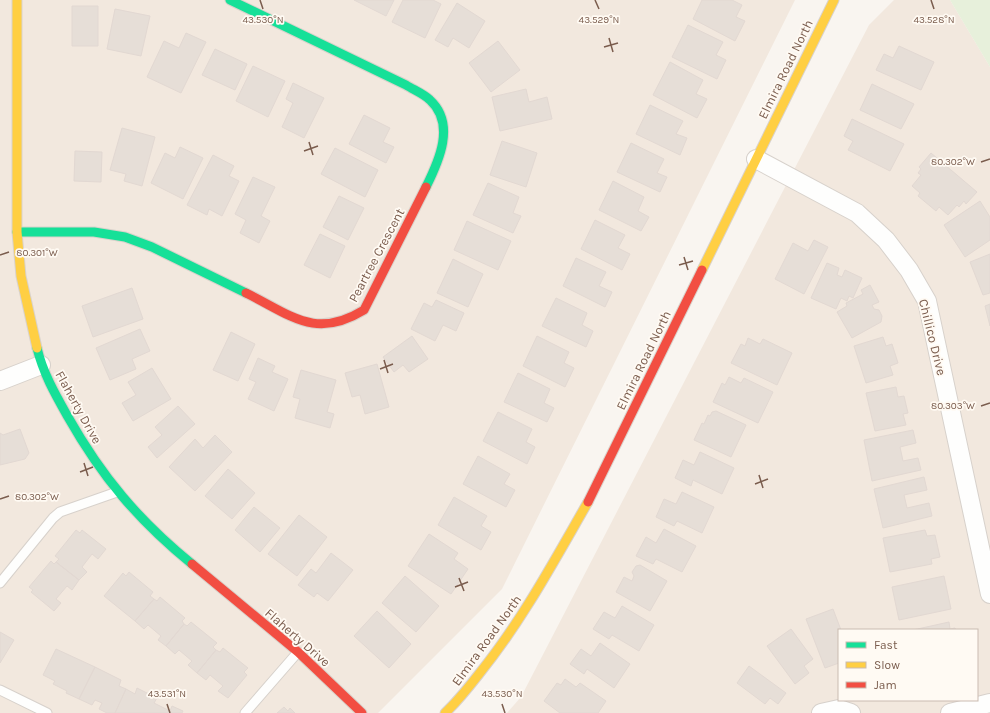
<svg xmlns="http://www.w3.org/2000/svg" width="990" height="713" viewBox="0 0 990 713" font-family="Karla,sans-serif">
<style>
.residential{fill:#f2e8de;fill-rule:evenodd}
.green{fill:#e7f0db}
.building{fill:#e6ded7;stroke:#e2d8d2}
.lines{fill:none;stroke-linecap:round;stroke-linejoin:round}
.lane-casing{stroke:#d7d1cb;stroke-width:11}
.street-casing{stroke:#d7d1cb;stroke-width:20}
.fast-casing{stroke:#d9d2cb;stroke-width:11}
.slow-casing{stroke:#d9d2cb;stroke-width:11}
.jam-casing{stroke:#d9d2cb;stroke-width:11}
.lane{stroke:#fefefd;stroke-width:9}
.street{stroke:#fefefd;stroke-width:18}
.fast{stroke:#16e098;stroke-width:9}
.slow{stroke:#ffcf43;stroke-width:9}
.jam{stroke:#f24e42;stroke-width:9}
.ticks{fill:none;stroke:#7a5c4d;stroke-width:1.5}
.labels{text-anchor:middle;stroke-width:3.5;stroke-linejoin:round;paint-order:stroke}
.street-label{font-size:13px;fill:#7a5c4d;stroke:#fffaf3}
.ticks-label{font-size:10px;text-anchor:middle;fill:#7a5c4d;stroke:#fffaf3;stroke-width:3.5;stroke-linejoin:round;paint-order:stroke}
</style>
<rect width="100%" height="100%" fill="#f9f5f0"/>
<path class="residential" d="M0 0H795L502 589 378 713H0Z
M894 0H950L990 67V713H507L521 697 869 25ZM839 630H977V700H839Z"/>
<path class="green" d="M950 0H990V67Z"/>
<path class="building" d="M354 0H394L386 16Z
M403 0H433L441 4 425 38 392 22Z
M702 0H732L742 5 736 17 745 21 735 41 693 19Z
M457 3 485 21 469 48 453 38 448 47 435 40Z
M72 6H98V46H72Z
M115 9 150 16 141 56 107 49Z
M688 25 723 42 716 55 726 60 717 79 672 57Z
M186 33 206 42 181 93 147 77 164 41 179 48Z
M498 41 520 70 491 92 469 63Z
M899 46 934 62 921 90 876 70 884 54 893 58Z
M215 49 247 64 235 90 202 75Z
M670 62 703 80 696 94 707 99 697 118 653 95Z
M253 66 285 81 268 117 236 101Z
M293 83 324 98 304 138 282 127 293 103 286 99Z
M872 84 914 104 901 129 860 110Z
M526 89 529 102 547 97 552 119 500 131 492 97Z
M650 105 683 121 676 134 687 138 680 155 636 134Z
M364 115 390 128 383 142 394 147 386 163 349 144Z
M852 119 904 144 890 171 848 150 853 141 844 136Z
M122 128 155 137 142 186 124 181 126 174 110 170Z
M502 141 537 153 526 187 490 175Z
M631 143 664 159 657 173 667 177 660 192 617 172Z
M180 147 203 158 183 199 151 183 165 153 175 158Z
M335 148 378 170 365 197 321 174Z
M75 151 102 152 101 182 74 181Z
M931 153 977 192 966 204 964 201 959 207 957 205 948 215 939 207 936 211 918 196 920 193 912 186 921 175 918 173 921 169 919 167Z
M213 155 234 166 229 176 239 181 222 216 209 209 207 215 187 205Z
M253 177 275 187 261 216 270 221 259 243 240 233 246 220 235 214Z
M613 181 644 197 638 211 649 217 641 231 599 210Z
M488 183 519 197 513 213 521 216 513 233 473 215Z
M339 196 364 208 348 240 323 227Z
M980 201 990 217V240L965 257 944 225Z
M595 220 625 235 618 248 630 254 622 270 581 249Z
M467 221 511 241 498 270 454 250Z
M320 234 345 246 330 278 304 265Z
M814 240 828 247 804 294 775 279 793 243 808 251Z
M990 254V293L983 295 970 262Z
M576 258 606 272 599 286 612 292 605 307 563 286Z
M453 259 483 274 468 307 437 293Z
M827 263 839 268 837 275 842 277 845 270 862 278 853 298 849 296 847 301 841 298 836 309 811 298Z
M870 285 879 302 872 305 874 309 879 310 882 316 881 322 852 338 837 312 847 306 846 303 863 294 861 290Z
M132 288 143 319 93 337 82 306Z
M556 298 587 313 582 325 593 331 586 347 542 326Z
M436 300 464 313 456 331 443 325 435 341 411 329 424 303 432 307Z
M990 304V326L985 306Z
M140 329 150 351 132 359 136 369 110 380 96 348Z
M231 332 255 344 238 381 213 370Z
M412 336 428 359 409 372 403 365 394 372 383 357Z
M537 336 569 352 564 363 574 368 565 387 523 366Z
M883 337 886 346 892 344 898 363 890 366 893 375 866 383 854 346Z
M748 338 760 344 763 339 792 353 777 385 731 363 741 344 745 346Z
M258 358 275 366 272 372 288 379 274 411 248 399 256 382 249 379Z
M377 364 389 407 365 414 360 395 352 397 345 373Z
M152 368 171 399 133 421 122 403 136 395 128 382Z
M301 370 336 380 327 412 334 414 330 428 295 418 300 399 293 397Z
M518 373 550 389 544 403 554 408 547 422 504 402Z
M729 377 741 383 744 378 773 392 758 423 713 402 722 383 725 385Z
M896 387 898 397 904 396 908 413 903 414 906 425 875 431 866 393Z
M178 406 195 424 157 458 148 447 162 435 155 427Z
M716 411 746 425 731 457 694 440 702 423 704 424 708 415 710 416 712 412Z
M498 412 532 429 526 442 535 447 527 464 483 441Z
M20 429 29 453 25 459 0 465V433L3 435Z
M913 430 916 443 900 447 903 461 918 458 921 470 872 481 864 440Z
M215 435 232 452 195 491 169 467 195 439 203 448Z
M700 452 734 468 722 494 693 480 691 486 675 478 683 460 694 465Z
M478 456 510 474 504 484 515 490 506 507 463 484Z
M228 469 255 493 232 519 205 496Z
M924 477 927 490 904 495 907 508 929 503 932 516 883 528 874 489Z
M682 492 714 507 702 533 677 521 674 526 656 517 664 499 676 504Z
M454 497 487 516 481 526 491 532 481 550 438 525Z
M254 507 280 528 260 552 235 530Z
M299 515 327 537 297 576 268 554Z
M664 529 696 546 682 572 656 559 653 564 636 556 646 537 656 543Z
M76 530 80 533 82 530 106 549 98 559 92 554 82 567 87 572 79 580 56 562 59 559 55 556Z
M925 530 927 536 935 535 940 557 931 559 932 564 890 572 883 538Z
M429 534 458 553 454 559 468 569 451 594 408 566Z
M331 553 353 570 328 601 317 593 314 597 298 585 311 569 316 573Z
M51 561 54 564 56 562 79 580 72 590 67 586 56 599 61 603 54 611 31 592 33 590 29 587Z
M640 565 667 581 650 611 616 592 624 577 632 581 634 576 632 572 636 566Z
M129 572 153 592 150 596 154 599 135 621 104 596 123 573 126 576Z
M405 576 439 606 416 632 382 603Z
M944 576 951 609 899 620 892 587Z
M160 597 185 618 182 621 184 624 166 646 158 640 161 636 148 625 144 629 135 621 154 599 157 601Z
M622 606 654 625 639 651 612 635 609 639 593 629 604 612 615 618Z
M833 609 841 630H839V663L825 668 806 619Z
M377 611 411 644 389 668 354 636Z
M191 622 217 643 213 647 216 650 197 673 188 665 192 661 179 650 175 654 166 646 184 624 187 626Z
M949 622 950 629 955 628 956 630H913Z
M791 629 813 659 804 666 809 673 795 684 767 646Z
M0 632 14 640 0 663Z
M600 643 630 664 614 688 587 669 584 674 570 664 581 649 591 656Z
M223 648 248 668 244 672 247 675 228 698 218 691 223 686 210 675 206 680 197 673 216 650 220 652Z
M56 649 95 667 79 699 66 693 67 691 53 684 55 681 43 675Z
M749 666 786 693 778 704 770 698 765 704 737 683Z
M95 667 121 680 119 686 126 689 115 713H107L99 709 102 703 95 700 92 705 79 699Z
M565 679 576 687 580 683 606 701 598 713H560L544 701 557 683 561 685Z
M137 688 157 698 154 703 170 711 172 706 183 711 182 713H115L126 689 135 694Z
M284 707 288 711 290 708 295 713H277Z"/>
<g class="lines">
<g class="lane-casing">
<path id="lane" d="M0 583 53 518 60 512 117 492
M0 690 47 713
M245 713 298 652"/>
</g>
<g class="street-casing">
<path id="street" d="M756 159 857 213 886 240 909 270 927 301 990 594
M0 381 41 365
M821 713 839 709 851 713
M950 713 990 703"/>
</g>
<g class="fast-casing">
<path id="fast" d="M230 0 406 85C414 90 424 94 430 100 456 124 439 161 426 187
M17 232H94L125 237 152 247 246 293
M37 348C43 373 55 394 68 417 102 477 138 520 192 564"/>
</g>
<g class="slow-casing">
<path id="slow" d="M17 0V232L21 276 37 348
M702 270 834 0
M445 713C458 701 468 688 479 674 522 621 554 561 588 502"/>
</g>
<g class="jam-casing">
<path id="jam" d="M246 293C291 315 315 340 364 310L426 187
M588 502 702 270
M192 564 298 652 362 713"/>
</g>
<use href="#lane" class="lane"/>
<use href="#street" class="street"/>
<use href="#fast" class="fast"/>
<use href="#slow" class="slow"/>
<use href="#jam" class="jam"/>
</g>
<path class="ticks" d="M260 0 263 9M595 0 599 9M931 0 934 9M609 38 613 52M604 47 618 43M309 142 313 155M304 151 318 146M981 162 990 159M0 255 9 252M684 257 688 270M679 265 693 261M384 360 388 373M380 369 393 364M981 406 990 403M84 463 88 476M80 472 93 467M759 475 763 488M755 484 768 479M0 499 9 496M459 578 464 591M455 587 468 582M167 704 170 713M502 704 505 713"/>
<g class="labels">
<g class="street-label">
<text transform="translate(785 69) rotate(-64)" y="5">Elmira Road North</text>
<text transform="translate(376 255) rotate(-62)" y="5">Peartree Crescent</text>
<text transform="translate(933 337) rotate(76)" y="5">Chillico Drive</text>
<text transform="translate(643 360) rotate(-64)" y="5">Elmira Road North</text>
<text transform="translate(79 407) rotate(61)" y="5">Flaherty Drive</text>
<text transform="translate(298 637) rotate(41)" y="5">Flaherty Drive</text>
<text transform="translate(486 640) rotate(-54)" y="5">Elmira Road North</text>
</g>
</g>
<g class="ticks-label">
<text x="263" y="23">43.530°N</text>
<text x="599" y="23">43.529°N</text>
<text x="934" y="23">43.528°N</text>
<text x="953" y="165">80.302°W</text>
<text x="37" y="256">80.301°W</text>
<text x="953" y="409">80.303°W</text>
<text x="37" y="500">80.302°W</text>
<text x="167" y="697">43.531°N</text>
<text x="502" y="697">43.530°N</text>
</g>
<rect x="838" y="629" width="140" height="72" fill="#fffaf3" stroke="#cabbb1"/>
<rect x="846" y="642" width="20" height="6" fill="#16e098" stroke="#cabbb1"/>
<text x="874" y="649" font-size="12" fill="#7a5c4d">Fast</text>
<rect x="846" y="662" width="20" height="6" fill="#ffcf43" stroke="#cabbb1"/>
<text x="874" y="669" font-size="12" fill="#7a5c4d">Slow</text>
<rect x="846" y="682" width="20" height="6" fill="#f24e42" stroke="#cabbb1"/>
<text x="874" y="689" font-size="12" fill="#7a5c4d">Jam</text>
</svg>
